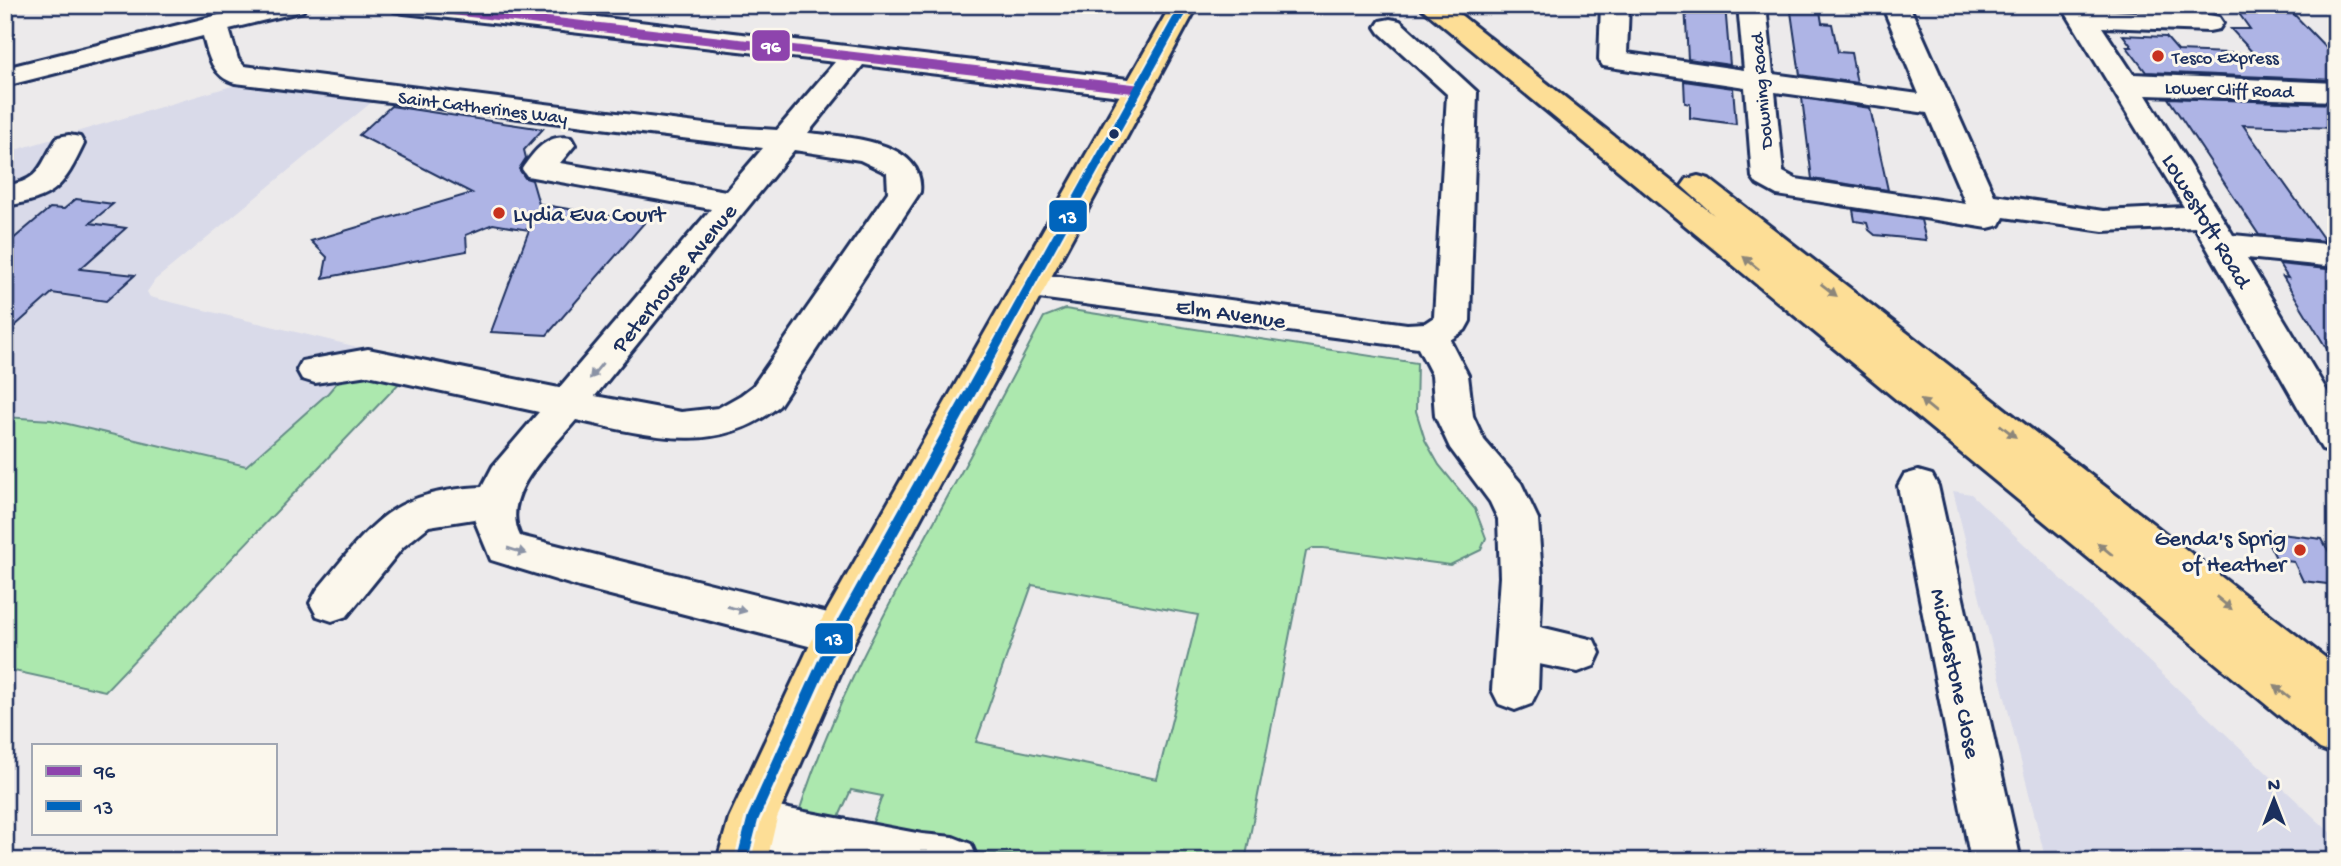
<svg xmlns="http://www.w3.org/2000/svg" width="2341" height="866" viewBox="0 0 2341 866" font-family="'Gochi Hand',sans-serif">
<style>
.built{fill:#d9dae9}
.green{fill:#ace8ae;stroke:#648c86;stroke-width:2;fill-rule:evenodd}
.building{fill:#aeb4e5;stroke:#1b2f5e;stroke-width:2}
.lines{fill:none;stroke-linecap:round;stroke-linejoin:round}
.minor-casing{stroke:#1b2f5e;stroke-width:6}
.major-casing{stroke:#1b2f5e;stroke-width:6}
.highway-casing{stroke:#1b2f5e;stroke-width:6}
.minor{fill:#fbf7ec;fill-rule:evenodd}
.major{fill:#fdde96;fill-rule:evenodd}
.highway{fill:#fdde96;fill-rule:evenodd}
.bus-1-casing{stroke:#fbf7ec;stroke-width:13}
.bus-2-far1-casing{stroke:#fbf7ec;stroke-width:13}
.bus-2-casing{stroke:#fbf7ec;stroke-width:17}
.bus-1{stroke:#8e44ad;stroke-width:9}
.bus-2-far1{stroke:#0065bd;stroke-width:9}
.bus-2{stroke:#0065bd;stroke-width:11}
.oneway{fill:#8c867a}
.oneway2{fill:#8b93a5}
.poi-dot{fill:#c8321e;stroke:#fbf7ec;stroke-width:2.5}
.bus-dot{fill:#1b2f5e;stroke:#fbf7ec;stroke-width:2.5}
.labels{text-anchor:middle;stroke-width:6;stroke-linejoin:round;paint-order:stroke}
.far-poi-label{font-size:19px;fill:#1b2f5e;stroke:#fbf7ec;text-anchor:start}
.far-street-label{font-size:19px;fill:#1b2f5e;stroke:#fbf7ec}
.poi-label{font-size:23px;fill:#1b2f5e;stroke:#fbf7ec;text-anchor:start}
.street-label{font-size:23px;fill:#1b2f5e;stroke:#fbf7ec}
.line-badge{stroke:#fbf7ec;stroke-width:2.5}
.badge-label{font-size:19px;text-anchor:middle;font-weight:bold;fill:#fff}
</style>
<rect width="100%" height="100%" fill="#eceaeb"/>
<filter id="ink" filterUnits="userSpaceOnUse"><feTurbulence type="fractalNoise" baseFrequency=".0143" numOctaves="2"/><feDisplacementMap in="SourceGraphic" scale="14" xChannelSelector="R" yChannelSelector="G"/><feConvolveMatrix kernelMatrix="1 2 1 2 8 2 1 2 1" color-interpolation-filters="sRGB"/></filter>
<g filter="url(#ink)">
<path class="built" d="M252 80 378 97 155 280 147 292 150 297 366 349 328 393 246 466 51 420 5 417V153Z
M1953 491 1971 494 2336 838V861H2046Z"/>
<path class="green" d="M1065 309 1417 363 1416 411 1425 440 1439 465 1475 509 1486 538 1481 550 1450 565 1323 548H1313L1306 552 1245 861 1031 857 899 845 872 825 882 796 851 790 832 832 795 825C830 708 890 603 948 496 981 437 1012 377 1044 317ZM1032 585 1198 615 1157 779 976 742Z
M347 371 406 376 105 691 5 669V417L51 420 246 466 328 393Z"/>
<path class="building" d="M1685 5H1725L1730 65 1688 59Z
M1790 5H1819L1822 23 1832 24 1838 52 1851 53 1857 83 1800 75Z
M2235 8 2289 9 2336 58V80L2146 72 2127 47H2132L2123 35 2166 37 2178 51 2254 54 2231 29H2250Z
M1684 81 1733 88 1736 124 1690 118V104L1685 103Z
M1802 98 1870 108 1888 190 1812 179Z
M2168 98 2336 104V128L2243 125 2325 241 2259 235Z
M391 106 543 129 524 150 526 158 519 169 525 178 532 180 539 204 645 222 547 335 491 332 529 230 493 224 466 235 467 251 323 278 327 257 311 241 472 193 359 135Z
M76 199 113 204 90 223 126 228 80 269 135 275 106 301 52 293 5 335V246L50 208 64 209Z
M1853 210 1921 220 1926 240 1875 235 1869 230 1867 223 1855 221Z
M2279 264 2336 270V364L2283 277 2288 278Z
M2263 532 2322 539 2336 565V585L2303 581 2294 562 2277 560Z"/>
<g class="lines">
<g class="minor-casing">
<path id="minor" d="M259 5H306L303 11 229 29 238 59 244 66 728 127 777 130 835 62 404 13 394 11 391 5H489L554 12 1137 80 1147 83 1152 89 1147 95 1137 98 863 65 808 133C844 137 926 140 920 192L779 406C717 457 647 435 576 420 552 450 499 493 520 536L836 615 851 621 858 634 851 647 836 653 579 587 491 560 474 519 429 526 403 547 347 616 332 621 317 616 310 603 317 590C373 524 388 492 482 487L493 466 539 412 368 375 315 383 302 379 297 370 302 361 368 349 559 388 711 209 527 176 522 169C534 151 548 133 571 138L575 145 560 163 726 191 763 148 235 83C213 77 208 56 203 36L5 86V68ZM794 150 860 160 887 173 888 192 753 386 741 395 718 408 681 412 595 396Z
M1601 5H1629L1627 53 1744 70 1738 5H1766L1773 74 1919 94 1882 5H1909L1994 195 2103 211 2184 207 2061 5H2088L2091 10 2209 15 2219 17 2223 23 2219 29 2209 31 2102 27 2133 74 2336 83V101L2146 95 2233 235 2336 245V267L2247 258 2336 406V453L2322 449 2195 227 2103 231 2004 217 2000 225 1988 228 1777 195 1757 184 1752 177 1745 87 1603 66 1599 60ZM1775 92 1927 113 1966 204 1796 179 1783 172Z
M1390 19 1400 21 1477 92 1470 321 1465 330 1450 340 1468 375 1473 416 1484 440 1521 483 1538 519 1542 577 1540 627 1594 640 1600 653 1594 666 1578 672 1539 664 1538 690 1531 704 1515 710 1499 704 1492 690 1500 577 1498 519 1490 502 1450 448 1435 416 1432 375 1418 348 1031 297 1019 293 1014 285 1019 277 1031 273 1407 324 1425 323 1434 317 1447 94 1380 33 1376 27 1380 21Z
M69 135 80 137 84 144C63 188 55 198 5 206V186C43 180 39 165 58 137Z
M1918 471 1932 475 1938 486 2021 861H1971L1898 486 1904 475Z
M752 802 922 834 953 837 971 844 978 861C898 861 811 866 735 841L728 825 735 809Z"/>
</g>
<g class="major-casing">
<path id="major" d="M1171 5H1198L855 640 777 818 767 861H717L729 818 821 621Z"/>
</g>
<g class="highway-casing">
<path id="highway" d="M1418 5H1448L1714 215 1682 186 1687 179 1698 176 1709 179 2336 666V755L2320 749Z"/>
</g>
<use href="#minor" class="minor"/>
<use href="#major" class="major"/>
<use href="#highway" class="highway"/>
<g class="bus-1-casing">
<path id="bus-1" d="M404 5 1137 89"/>
</g>
<g class="bus-2-far1-casing">
<path id="bus-2-far1" d="M984 368 1185 5"/>
</g>
<g class="bus-2-casing">
<path id="bus-2" d="M742 861 753 818 836 634 985 366"/>
</g>
<use href="#bus-1" class="bus-1"/>
<use href="#bus-2-far1" class="bus-2-far1"/>
<use href="#bus-2" class="bus-2"/>
</g>
<defs><path id="oneway-solid" d="M-6-.8H1V-3.2L6.5 0L1 3.2V.8H-6Z" transform="scale(1.75)"/></defs>
<g class="oneway">
<use href="#oneway-solid" transform="translate(1751 263) rotate(-141)"/>
<use href="#oneway-solid" transform="translate(1829 290) rotate(38)"/>
<use href="#oneway-solid" transform="translate(1928 406) rotate(-141)"/>
<use href="#oneway-solid" transform="translate(2008 431) rotate(38)"/>
<use href="#oneway-solid" transform="translate(2105 549) rotate(-141)"/>
<use href="#oneway-solid" transform="translate(2224 603) rotate(39)"/>
<use href="#oneway-solid" transform="translate(2282 692) rotate(-141)"/>
</g>
<g class="oneway2">
<use href="#oneway-solid" transform="translate(596 371) rotate(129)"/>
<use href="#oneway-solid" transform="translate(517 551) rotate(17)"/>
<use href="#oneway-solid" transform="translate(737 609) rotate(14)"/>
</g>
</g>
<g class="poi-dot">
<circle cx="2158" cy="56" r="7"/>
<circle cx="499" cy="213" r="7"/>
<circle cx="2300" cy="550" r="7"/>
</g>
<circle class="bus-dot" cx="1114" cy="134" r="6"/>
<g class="labels">
<g class="far-poi-label">
<text x="2172" y="63">Tesco Express</text>
</g>
<g class="far-street-label">
<text transform="translate(2229 88) rotate(2)" y="7">Lower Cliff Road</text>
<text transform="translate(1760 91) rotate(-95)" y="7">Downing Road</text>
<text transform="translate(483 106) rotate(7)" y="7">Saint Catherines Way</text>
</g>
<g class="poi-label">
<text x="513" y="221">Lydia Eva Court</text>
<text x="2286" y="545" text-anchor="end">Genda's Sprig<tspan x="2286" dy="26">of Heather</tspan></text>
</g>
<g class="street-label">
<text transform="translate(2208 220) rotate(59)" y="8">Lowestoft Road</text>
<text transform="translate(673 277) rotate(-51)" y="8">Peterhouse Avenue</text>
<text transform="translate(1231 312) rotate(8)" y="8">Elm Avenue</text>
<text transform="translate(1957 673) rotate(78)" y="8">Middlestone Close</text>
</g>
</g>
<g class="line-badge">
<rect x="751" y="29" width="40" height="33" rx="7" fill="#8e44ad"/>
<rect x="1048" y="199" width="40" height="34" rx="7" fill="#0065bd"/>
<rect x="814" y="622" width="40" height="33" rx="7" fill="#0065bd"/>
</g>
<g class="badge-label">
<text x="771" y="52">96</text>
<text x="1068" y="223">13</text>
<text x="834" y="645">13</text>
</g>
<rect width="2341" height="866" fill="none" stroke="#fbf7ec" stroke-width="28"/>
<rect x="14" y="14" width="2313" height="838" fill="none" stroke="#1b2f5e" stroke-width="2.5" filter="url(#ink)"/>
<rect x="32" y="744" width="245" height="91" fill="#fbf7ec" stroke="#a1a7b3" stroke-width="2"/>
<rect x="46" y="766" width="35" height="10" fill="#8e44ad" stroke="#a1a7b3" stroke-width="2"/>
<text x="94" y="778" font-size="21" fill="#1b2f5e">96</text>
<rect x="46" y="801" width="35" height="10" fill="#0065bd" stroke="#a1a7b3" stroke-width="2"/>
<text x="94" y="814" font-size="21" fill="#1b2f5e">13</text>
<g transform="translate(2274 800)" stroke="#fbf7ec" stroke-width="5" paint-order="stroke">
<path d="M0-5L12 26L0 18L-12 26Z" fill="#1b2f5e"/>
<text y="-10" font-size="19" font-weight="bold" text-anchor="middle" fill="#1b2f5e">N</text>
</g>
</svg>
